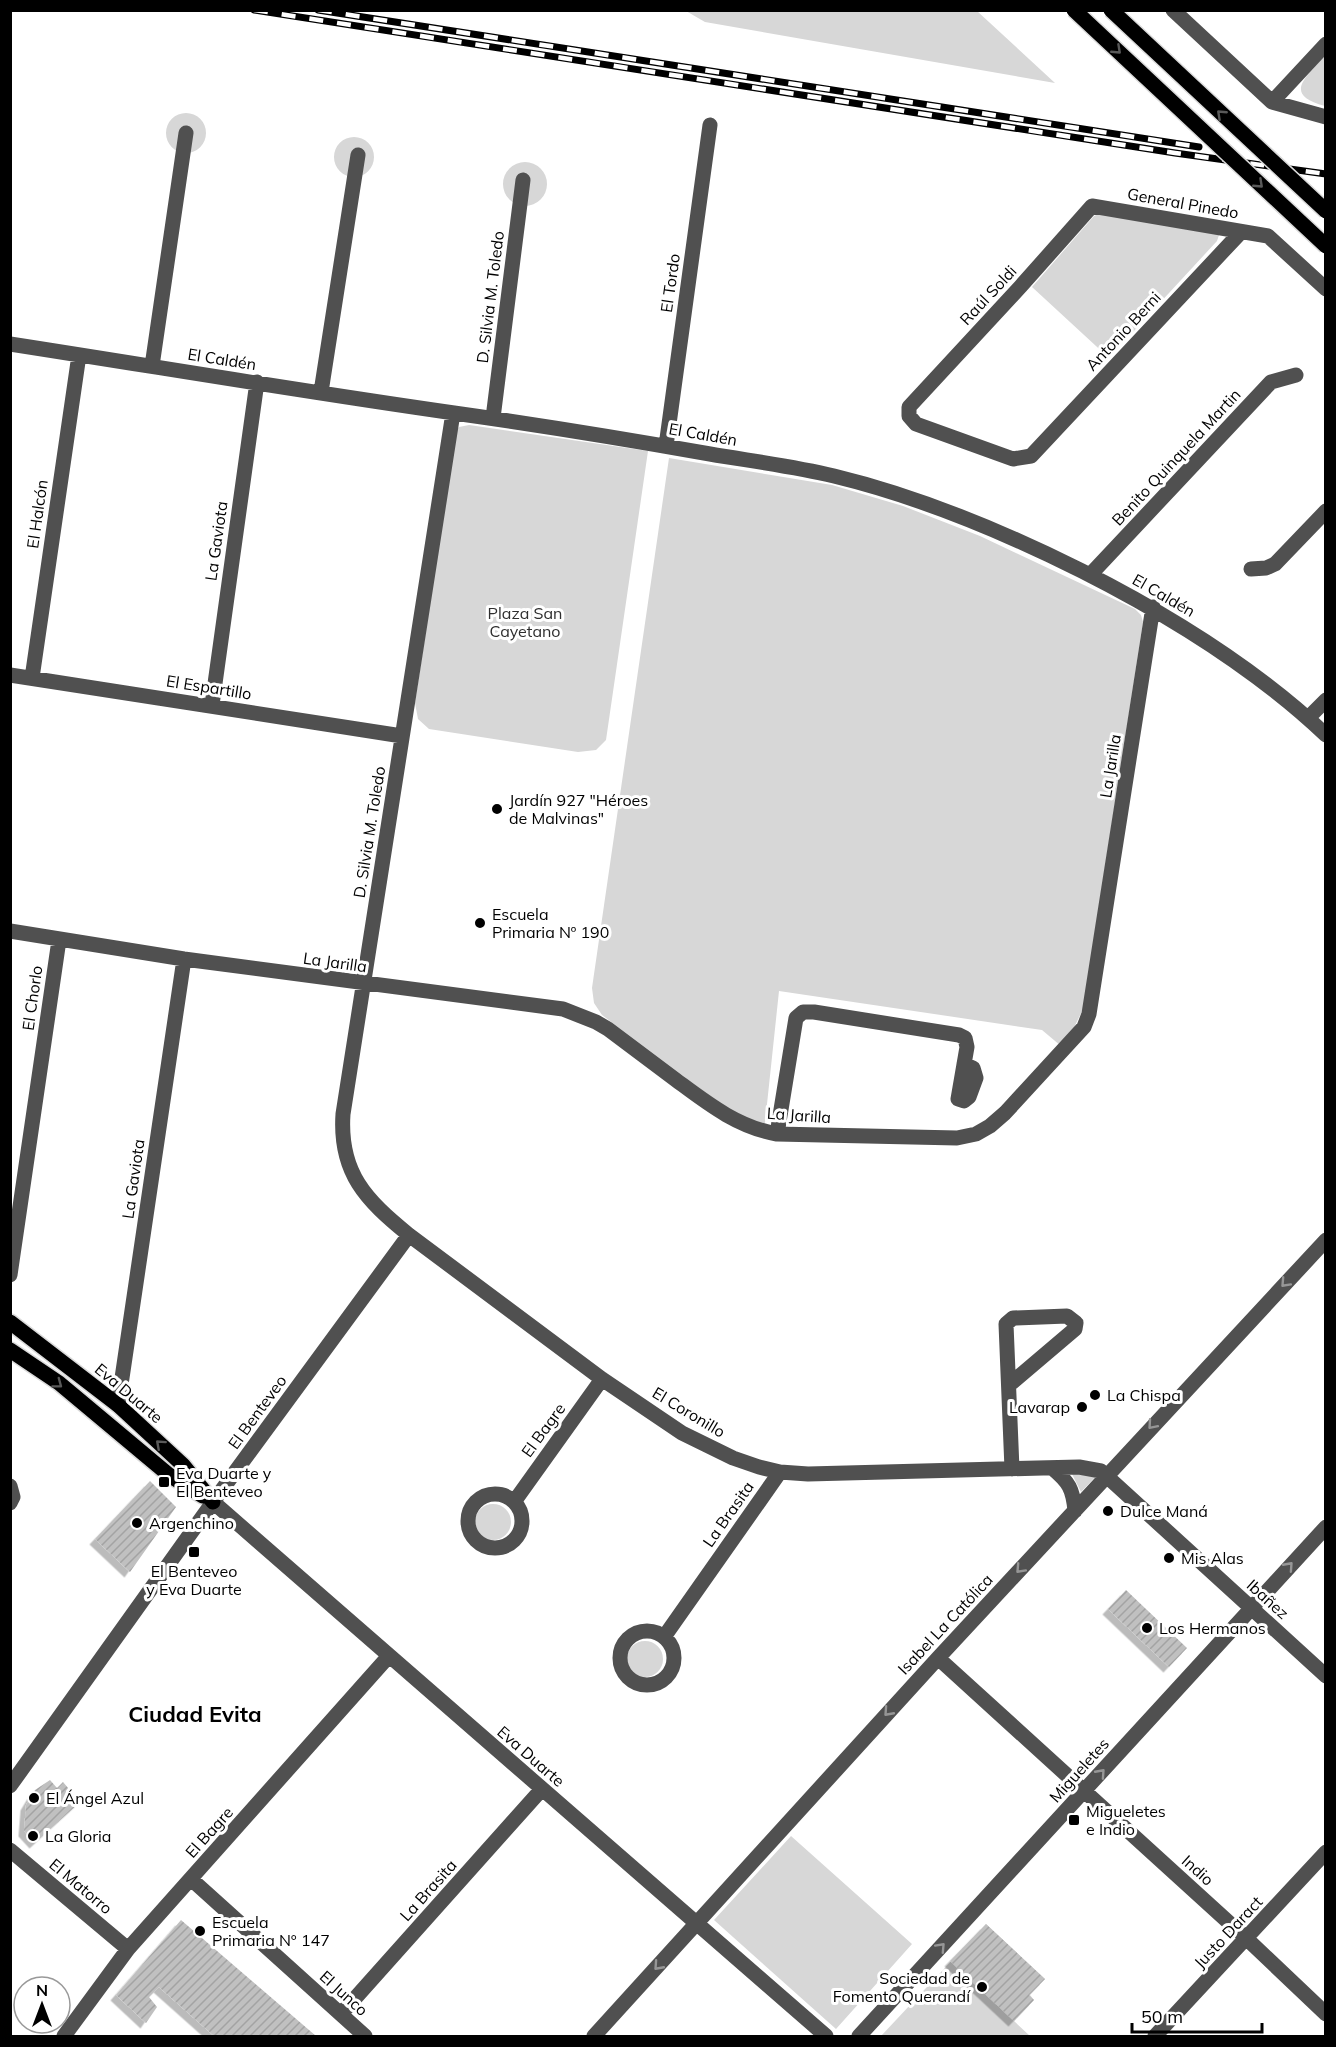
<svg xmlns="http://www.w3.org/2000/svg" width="1336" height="2047" viewBox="0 0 1336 2047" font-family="Mulish,sans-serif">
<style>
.green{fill:#d7d7d7}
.building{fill:url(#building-hatch);filter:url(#shadow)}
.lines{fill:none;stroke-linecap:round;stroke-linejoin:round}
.major-casing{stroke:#dbdbdb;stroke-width:18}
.minor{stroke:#505050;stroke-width:15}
.major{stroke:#000;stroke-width:15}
.rail-casing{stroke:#000;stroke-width:7}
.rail{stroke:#fff;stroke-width:4.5;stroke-dasharray:14;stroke-linecap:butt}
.major-bridge-casing{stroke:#dbdbdb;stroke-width:18;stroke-linecap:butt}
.major-bridge{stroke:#000;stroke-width:15}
.oneway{stroke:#595959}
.oneway2{stroke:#969696}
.poi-dot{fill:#000;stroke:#fff;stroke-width:2}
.labels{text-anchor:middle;stroke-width:6;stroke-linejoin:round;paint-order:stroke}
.street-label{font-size:16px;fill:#000;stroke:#fff}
.park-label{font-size:16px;fill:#2e2e2e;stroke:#fff}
.poi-label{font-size:16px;fill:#000;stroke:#fff;text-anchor:start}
.district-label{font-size:22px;font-weight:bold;fill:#000;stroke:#fff}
</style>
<defs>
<pattern id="building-hatch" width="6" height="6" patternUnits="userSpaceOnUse" patternTransform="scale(1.5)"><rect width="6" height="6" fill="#c0c0c0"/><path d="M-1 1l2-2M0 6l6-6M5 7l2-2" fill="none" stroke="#a3a3a3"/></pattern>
<filter id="shadow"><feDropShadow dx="-5.5" dy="5.5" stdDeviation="0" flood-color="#0004"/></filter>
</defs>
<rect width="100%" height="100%" fill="#fff"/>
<path class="green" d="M686 11H977L1055 83 705 22Z
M1325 56V106C1282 95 1306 77 1325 56Z
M166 133a20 20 0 1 1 40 0a20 20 0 1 1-40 0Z
M334 157a20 20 0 1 1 40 0a20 20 0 1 1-40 0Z
M503 184a22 22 0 1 1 44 0a22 22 0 1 1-44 0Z
M1099 214 1220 232 1217 241 1109 358 1032 287 1094 216Z
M469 425 648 451 606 740 596 750 578 752 429 729 418 719 415 703 456 431 459 427Z
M669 458 832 485 903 506 980 536 1135 609 1141 615 1143 622 1083 1009 1069 1038 1061 1046 1042 1030 779 991 765 1123H753L726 1108 602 1015 594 1003 592 988Z
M1099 1473 1081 1492 1072 1474Z
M475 1522a18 18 0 1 1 36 0a18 18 0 1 1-36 0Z
M627 1659a18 18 0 1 1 36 0a18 18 0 1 1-36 0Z
M791 1836 912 1944 836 2029 714 1920Z
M986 1924 1045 1979 1030 1995 1034 2000 1014 2021 1030 2036H881Z"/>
<path class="building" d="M150 1481 176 1507 130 1572 95 1539Z
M1126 1590 1187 1648 1169 1667 1108 1609Z
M50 1780 57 1788 63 1782 80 1802 35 1843 24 1831 26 1805 35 1790Z
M181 1920 316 2036H214L159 1987 149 1997 157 2007 146 2023 116 1995Z
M986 1924 1045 1979 1029 1995 1034 2000 1014 2021 950 1961Z"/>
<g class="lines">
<g class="major-casing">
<path id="major" d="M10 1322 118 1405 183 1465 213 1502
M10 1350 59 1383 169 1475 203 1496"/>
</g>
<path class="minor" d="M1173 10 1272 102 1326 117
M1272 102 1326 44
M1241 232 1031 456 1013 459 916 424 909 416V407L1021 286 1092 206 1268 236 1326 289
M10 344C158 367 306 392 454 413 539 425 625 439 710 454 751 461 793 466 834 476 921 497 1002 531 1082 571 1169 615 1254 667 1326 735
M152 366 186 133
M321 392 358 155
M453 413 343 1114C339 1173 366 1200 409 1235L602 1379 682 1433 733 1458 759 1467 780 1472 808 1474 1079 1467 1101 1471 1326 1676
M493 418 523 180
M666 446 710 125
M1251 569 1266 568 1275 564 1326 511
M1090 575 1271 382 1296 375
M10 675 402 736
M32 678 79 355
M212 705 257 382
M1308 718 1326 700
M10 931 184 959 563 1009 596 1022 608 1029C631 1046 653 1063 676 1080 707 1103 737 1127 777 1134L957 1138 976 1134 990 1126 1005 1113 1084 1027 1089 1014 1153 607
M777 1134 796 1018 803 1012H814L959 1035 965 1038 967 1047 958 1099 964 1101 969 1097 976 1078 973 1068 964 1064
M10 1275 59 940
M1009 1385 1075 1329 1076 1323 1067 1316 1013 1318 1006 1324 1012 1469
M118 1405 184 959
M1052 1468C1069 1482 1073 1489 1075 1511
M10 1486 13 1497 10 1503
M468 1521a27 27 0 1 1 54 0a27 27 0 1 1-54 0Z
M213 1502 826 2036
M514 1502 602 1379
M620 1658a27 27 0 1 1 54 0a27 27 0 1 1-54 0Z
M664 1637 780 1472
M938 1658 1247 1939 1326 2014
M10 1786 213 1502 409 1235
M10 1850 128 1949
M191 1879 365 2036
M341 2014 542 1789
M64 2036 128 1949 388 1657
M594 2036 938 1658 1326 1240
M859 2036 1326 1527
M1155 2036 1326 1852"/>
<use href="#major" class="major"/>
<g class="rail-casing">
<path id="rail" d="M254 10 1175 153 1326 174
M318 10 1199 147"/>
</g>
<use href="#rail" class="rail"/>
<g class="major-bridge-casing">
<path id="major-bridge" d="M1074 10 1326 246
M1111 10 1326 211"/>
</g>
<use href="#major-bridge" class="major-bridge"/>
</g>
<defs><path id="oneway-chevron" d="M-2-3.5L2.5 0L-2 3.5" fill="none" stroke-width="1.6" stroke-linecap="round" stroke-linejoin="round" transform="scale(1.5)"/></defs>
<g class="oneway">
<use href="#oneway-chevron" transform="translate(1117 50) rotate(43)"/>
<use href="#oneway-chevron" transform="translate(1221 114) rotate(-137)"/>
<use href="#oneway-chevron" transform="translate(1259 184) rotate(43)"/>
<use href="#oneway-chevron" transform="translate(58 1384) rotate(37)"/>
<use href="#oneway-chevron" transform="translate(160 1444) rotate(-138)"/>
</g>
<g class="oneway2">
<use href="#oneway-chevron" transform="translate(1285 1283) rotate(133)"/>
<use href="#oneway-chevron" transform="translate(1152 1425) rotate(131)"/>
<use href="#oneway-chevron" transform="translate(1289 1566) rotate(-48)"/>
<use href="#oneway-chevron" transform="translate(1020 1569) rotate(133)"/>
<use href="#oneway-chevron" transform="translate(888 1712) rotate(132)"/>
<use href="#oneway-chevron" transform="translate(1101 1773) rotate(-48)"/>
<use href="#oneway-chevron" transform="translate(941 1947) rotate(-47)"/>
<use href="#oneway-chevron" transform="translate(658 1966) rotate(132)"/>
</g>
<g class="poi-dot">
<circle cx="497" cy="809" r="6"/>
<circle cx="480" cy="923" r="6"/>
<circle cx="1095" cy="1395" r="6"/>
<circle cx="1082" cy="1407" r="6"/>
<rect x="158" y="1476" width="12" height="12" rx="3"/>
<circle cx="1108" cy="1511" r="6"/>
<circle cx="137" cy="1523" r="6"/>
<rect x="188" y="1546" width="12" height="12" rx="3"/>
<circle cx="1169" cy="1558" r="6"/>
<circle cx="1147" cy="1628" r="6"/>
<circle cx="34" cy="1798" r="6"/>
<rect x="1068" y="1814" width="12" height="12" rx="3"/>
<circle cx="33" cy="1836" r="6"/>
<circle cx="200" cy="1931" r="6"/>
<circle cx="982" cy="1987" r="6"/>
</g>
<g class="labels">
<g class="street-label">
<text transform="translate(1183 203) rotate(10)" y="6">General Pinedo</text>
<text transform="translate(670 283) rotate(-82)" y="6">El Tordo</text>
<text transform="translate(988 295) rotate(-47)" y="6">Raúl Soldi</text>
<text transform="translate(490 297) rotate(-83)" y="6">D. Silvia M. Toledo</text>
<text transform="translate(1123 331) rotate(-47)" y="6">Antonio Berni</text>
<text transform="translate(222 359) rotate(9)" y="6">El Caldén</text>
<text transform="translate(703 434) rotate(10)" y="6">El Caldén</text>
<text transform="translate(1176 457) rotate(-47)" y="6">Benito Quinquela Martin</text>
<text transform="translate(37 514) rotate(-82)" y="6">El Halcón</text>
<text transform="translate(216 541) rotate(-82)" y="6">La Gaviota</text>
<text transform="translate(1164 595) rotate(30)" y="6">El Caldén</text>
<text transform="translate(209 687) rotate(9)" y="6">El Espartillo</text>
<text transform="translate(1110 766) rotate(-81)" y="6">La Jarilla</text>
<text transform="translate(369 832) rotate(-81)" y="6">D. Silvia M. Toledo</text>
<text transform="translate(335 962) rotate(8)" y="6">La Jarilla</text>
<text transform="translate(32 998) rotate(-82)" y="6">El Chorlo</text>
<text transform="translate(799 1115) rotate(4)" y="6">La Jarilla</text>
<text transform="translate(133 1179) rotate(-82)" y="6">La Gaviota</text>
<text transform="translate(129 1393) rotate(40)" y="6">Eva Duarte</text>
<text transform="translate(257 1412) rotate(-54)" y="6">El Benteveo</text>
<text transform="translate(689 1412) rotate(31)" y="6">El Coronillo</text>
<text transform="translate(543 1430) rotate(-54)" y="6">El Bagre</text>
<text transform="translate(728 1514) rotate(-55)" y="6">La Brasita</text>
<text transform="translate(1268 1599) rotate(42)" y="6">Ibañez</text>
<text transform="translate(945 1624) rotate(-47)" y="6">Isabel La Católica</text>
<text transform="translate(531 1756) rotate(41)" y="6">Eva Duarte</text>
<text transform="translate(1079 1770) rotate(-48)" y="6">Migueletes</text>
<text transform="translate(209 1832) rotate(-48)" y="6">El Bagre</text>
<text transform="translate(1198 1870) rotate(42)" y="6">Indio</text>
<text transform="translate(81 1886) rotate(40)" y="6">El Matorro</text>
<text transform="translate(428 1890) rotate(-48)" y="6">La Brasita</text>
<text transform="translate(1228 1932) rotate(-47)" y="6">Justo Daract</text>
<text transform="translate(344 1993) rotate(42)" y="6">El Junco</text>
</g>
<g class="park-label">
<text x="525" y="619">Plaza San<tspan x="525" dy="18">Cayetano</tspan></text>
</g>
<g class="poi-label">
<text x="509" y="806">Jardín 927 "Héroes<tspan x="509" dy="18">de Malvinas"</tspan></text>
<text x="492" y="920">Escuela<tspan x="492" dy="18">Primaria Nº 190</tspan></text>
<text x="1107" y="1401">La Chispa</text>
<text x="1070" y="1413" text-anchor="end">Lavarap</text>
<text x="176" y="1479">Eva Duarte y<tspan x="176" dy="18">El Benteveo</tspan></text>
<text x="1120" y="1517">Dulce Maná</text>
<text x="149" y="1529">Argenchino</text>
<text x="1181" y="1564">Mis Alas</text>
<text x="194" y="1577" text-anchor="middle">El Benteveo<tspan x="194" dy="18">y Eva Duarte</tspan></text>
<text x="1159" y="1634">Los Hermanos</text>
<text x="46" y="1804">El Ángel Azul</text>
<text x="1086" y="1817">Migueletes<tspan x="1086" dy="18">e Indio</tspan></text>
<text x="45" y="1842">La Gloria</text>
<text x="212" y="1928">Escuela<tspan x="212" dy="18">Primaria N° 147</tspan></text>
<text x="970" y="1984" text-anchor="end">Sociedad de<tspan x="970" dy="18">Fomento Querandí</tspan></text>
</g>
<g class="district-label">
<text x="195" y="1722">Ciudad Evita</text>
</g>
</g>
<rect width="1336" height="2047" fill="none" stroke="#000000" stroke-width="24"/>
<g transform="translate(42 2005)"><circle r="28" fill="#ffffff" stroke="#999999" stroke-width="1.5"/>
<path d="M0-4.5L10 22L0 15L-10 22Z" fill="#000000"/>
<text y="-9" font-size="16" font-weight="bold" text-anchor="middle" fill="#000000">N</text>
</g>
<path d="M1132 2023v9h130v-9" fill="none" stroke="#000000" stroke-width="3"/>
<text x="1141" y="2023" font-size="18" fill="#000000" stroke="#ffffff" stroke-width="4.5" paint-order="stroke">50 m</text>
</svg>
